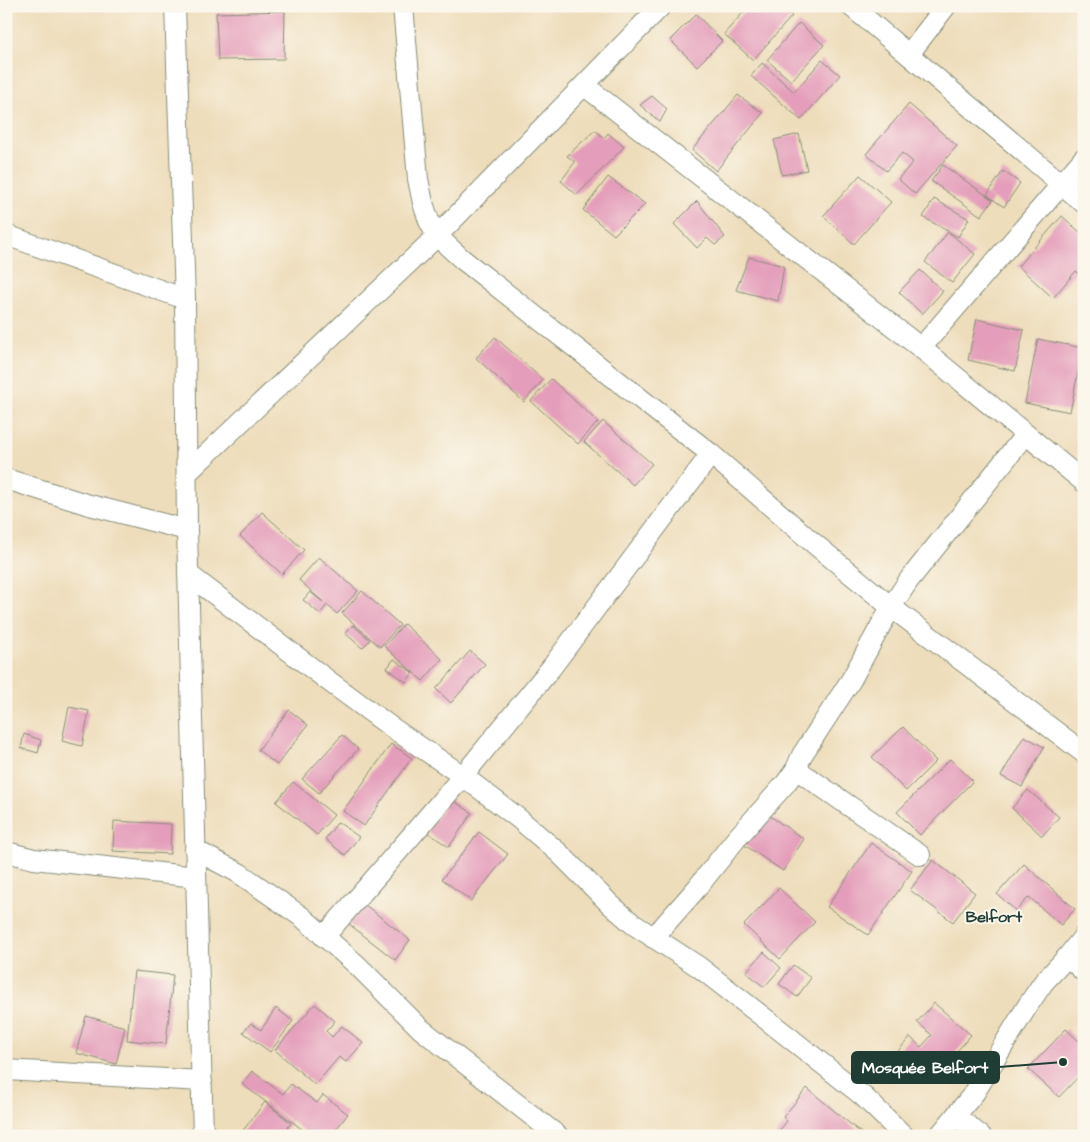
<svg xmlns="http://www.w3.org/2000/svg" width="1090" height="1142" viewBox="0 0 1090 1142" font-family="'Architects Daughter',sans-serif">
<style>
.building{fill:#e49dba}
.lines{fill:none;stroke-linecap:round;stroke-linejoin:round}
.street-casing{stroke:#868d78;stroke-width:22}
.street{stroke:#fff;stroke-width:20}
.labels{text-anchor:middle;stroke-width:4;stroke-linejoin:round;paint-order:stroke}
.neighbourhood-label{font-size:16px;font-weight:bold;fill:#1f3d34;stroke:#fbf7ec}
.leader{fill:none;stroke:#1f3d34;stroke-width:2}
.callout-dot{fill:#1f3d34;stroke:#fbf7ec;stroke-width:2}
.callout{fill:#1f3d34;stroke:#1f3d34;stroke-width:2}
.callout-label{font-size:16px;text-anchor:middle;font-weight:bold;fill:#fff}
</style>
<rect width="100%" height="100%" fill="#fbf7ec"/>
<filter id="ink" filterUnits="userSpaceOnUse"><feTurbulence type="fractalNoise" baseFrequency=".02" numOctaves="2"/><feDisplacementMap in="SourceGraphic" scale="10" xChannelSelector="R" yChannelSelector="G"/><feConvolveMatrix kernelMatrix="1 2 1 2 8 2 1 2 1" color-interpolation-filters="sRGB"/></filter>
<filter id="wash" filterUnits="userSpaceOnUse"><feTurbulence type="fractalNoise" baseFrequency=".0096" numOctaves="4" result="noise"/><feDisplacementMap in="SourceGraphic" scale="20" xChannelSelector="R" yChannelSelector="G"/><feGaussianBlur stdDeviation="1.12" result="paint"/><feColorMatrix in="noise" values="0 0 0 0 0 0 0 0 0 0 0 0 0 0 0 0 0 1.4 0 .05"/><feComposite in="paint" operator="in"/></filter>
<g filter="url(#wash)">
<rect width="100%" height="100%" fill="#edb"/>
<g id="blocks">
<path class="building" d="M749 6H782L792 16 753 60 724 34Z
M285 11 284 59 218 60 216 13Z
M696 14 722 41 697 66 670 40Z
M799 23 824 45 791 81 767 60Z
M822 60 840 75 801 120 751 76 762 63 794 92Z
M738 95 763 113 716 171 692 150Z
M652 96 667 109 660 122 640 105Z
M909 104 957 146 915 194 898 179 913 162 902 153 886 171 866 154Z
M595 130 604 138 608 133 624 147 577 195 561 181 575 162 567 156Z
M799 134 807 170 782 175 774 140Z
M943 165 993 200 981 216 931 181Z
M1003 171 1020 183 1004 207 987 195Z
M860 175 891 202 854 244 823 216Z
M608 177 645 204 614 235 583 210Z
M934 199 969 219 958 237 923 217Z
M697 201 725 237 715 245 707 238 697 248 674 224Z
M1062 216 1084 236V278L1076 271 1053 298 1018 266Z
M948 232 975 254 952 283 925 262Z
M749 257 784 266 778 301 736 290Z
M920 270 943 291 922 314 899 292Z
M977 319 1024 330 1015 371 968 360Z
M495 337 543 380 524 402 476 358Z
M1038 339 1083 348 1070 412 1025 403Z
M551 379 598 422 578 444 531 401Z
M603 421 652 464 633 485 584 442Z
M262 512 304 550 282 574 240 536Z
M319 557 358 591 337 614 327 605 320 614 303 600 310 592 323 602 299 580Z
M362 591 400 625 380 647 342 613Z
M404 624 442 659 423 681 384 646Z
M353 625 370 640 362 648 345 633Z
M470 651 485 664 451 703 436 689Z
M394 659 413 673 406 682 387 668Z
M69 707 89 711 82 746 62 741Z
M289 710 308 725 277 765 258 750Z
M903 727 936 761 906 791 872 757Z
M24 734 41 740 38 753 21 748Z
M342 735 358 749 319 793 302 779Z
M1024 736 1044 747 1022 787 1001 776Z
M391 744 412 758 364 826 343 811Z
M950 759 973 781 920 835 897 812Z
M293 782 334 815 317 835 276 802Z
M1028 790 1059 817 1042 836 1012 808Z
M450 798 472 813 449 847 427 832Z
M764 812 804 839 783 871 743 844Z
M114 821 171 824 170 854 113 851Z
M338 822 359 837 345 855 325 839Z
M479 832 508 854 471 901 442 879Z
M871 843 912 871 868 935 827 907Z
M933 860 975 893 953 922 910 890Z
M1024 864 1075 909 1061 925 1029 897 1016 911 997 894Z
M779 888 815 922 780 959 744 925Z
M364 904 410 940 395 960 349 924Z
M764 952 781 968 764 987 746 972Z
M793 965 811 978 797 997 779 984Z
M134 971 173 975 166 1044 127 1040Z
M934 1003 971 1035 930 1082 912 1066 909 1070 893 1057 910 1037 921 1047 932 1035 917 1022Z
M315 1004 335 1021 326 1031 332 1037 342 1026 363 1043 346 1062 339 1057 315 1085 275 1050Z
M276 1008 293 1021 270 1052 243 1032 251 1023 261 1030Z
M86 1016 125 1027 116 1064 76 1053Z
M1066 1029 1084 1046V1071L1059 1097 1028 1069Z
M252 1071 283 1094 291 1084 317 1103 323 1095 348 1114 331 1136H311L242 1084Z
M807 1088 861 1133 859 1136H775L787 1121 783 1117Z
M265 1102 291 1123 282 1136H245L241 1133Z"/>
</g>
</g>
<g filter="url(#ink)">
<use href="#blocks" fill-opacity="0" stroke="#868d78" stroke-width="1"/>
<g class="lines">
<g class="street-casing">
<path id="street" d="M175 6 185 299 187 530 203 1136
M403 6 418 179 423 203 429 221 437 236 462 259 711 454 811 541 891 607 1084 753
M851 6 1084 203
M909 54 946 6
M585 86 921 348 1084 482
M6 235 185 299
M921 348 1084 158
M187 473 437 236 661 6
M6 479 86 504 187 530
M188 574 330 682 391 727 463 776 518 818 559 853 611 905 633 924 699 967 790 1038 864 1097 904 1136
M796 769 920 855
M195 850 239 873 302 917 357 965 421 1029 558 1136
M6 852 34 859 196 877
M324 937 463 776 551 668 711 454
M653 938 697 888 736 839 786 783 796 769 802 755 851 680 891 607 909 580 1026 434
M1068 956 1084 972
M6 1070 202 1081
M956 1116 981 1136
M939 1136 975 1092 1028 1005 1043 983 1068 956 1084 936"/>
</g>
<use href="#street" class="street"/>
</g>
</g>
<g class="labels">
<g class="neighbourhood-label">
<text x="994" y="922">Belfort</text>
</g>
</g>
<path class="leader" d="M1063 1062L999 1067"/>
<circle class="callout-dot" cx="1063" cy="1062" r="5"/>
<rect class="callout" x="852" y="1052" width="147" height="31" rx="5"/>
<g class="callout-label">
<text x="925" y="1073">Mosquée Belfort</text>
</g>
<rect width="1090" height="1142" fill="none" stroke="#fbf7ec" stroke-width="25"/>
</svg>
